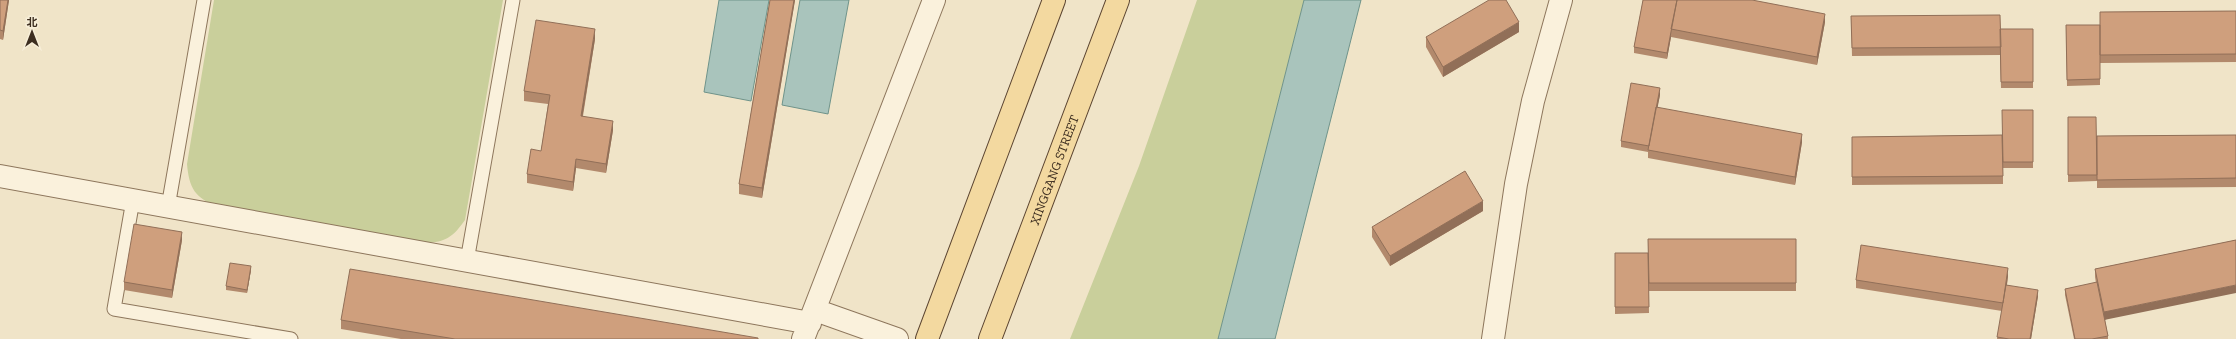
<svg xmlns="http://www.w3.org/2000/svg" width="2236" height="339" viewBox="0 0 2236 339" font-family="'Zilla Slab','Noto Sans SC',serif">
<style>
.green{fill:#c9cf9b}
.water{fill:#a9c4bc;stroke:#6f938a}
.lines{fill:none;stroke-linecap:round;stroke-linejoin:round}
.lane-casing{stroke:#8d765c;stroke-width:15}
.street-casing{stroke:#8d765c;stroke-width:24}
.primary-casing{stroke:#5b4430;stroke-width:24}
.lane{stroke:#faf1dc;stroke-width:13}
.street{stroke:#faf1dc;stroke-width:22}
.primary{stroke:#f3d9a0;stroke-width:22}
.wall{fill:#b2896c}
.shaded-wall{fill:#916f58}
.building{fill:#cf9f7d;stroke:#916f58}
.labels{text-anchor:middle;stroke-width:3;stroke-linejoin:round;paint-order:stroke}
.street-label{font-size:13px;fill:#3d2e20;stroke:#f7eed8}
</style>
<rect width="100%" height="100%" fill="#f0e4c8"/>
<path class="green" d="M214 0H503L465 220C453 237 446 242 425 243L218 207C195 198 189 188 187 164Z
M1197 0H1304L1218 339H1070L1139 166Z"/>
<path class="water" d="M719 0H769L751 101 704 92Z
M800 0H849L828 114 782 105Z
M1304 0H1361L1275 339H1218Z"/>
<g class="lines">
<g class="lane-casing">
<path id="lane" d="M133 200 114 309 291 339
M168 207 204 0
M467 261 513 0"/>
</g>
<g class="street-casing">
<path id="street" d="M0 176 810 323
M815 310 897 339
M803 339 934 0
M1493 339 1516 184 1533 101 1561 0"/>
</g>
<g class="primary-casing">
<g id="primary">
<path d="M927 339 1054 0"/>
<path id="s1" d="M990 339 1118 0"/>
</g>
</g>
<use href="#lane" class="lane"/>
<use href="#street" class="street"/>
<use href="#primary" class="primary"/>
</g>
<path class="wall" d="M0 0H9L3 40 0 39Z
M770 0H795L762 198 739 194V184Z
M1643 0 1825 22 1817 65 1671 37 1667 59 1634 53V47Z
M2236 11V62L2100 63V12Z
M1851 16 2000 29H2033V88H2001L2000 55 1852 56Z
M2066 25H2100V85L2067 86Z
M1519 32 1443 77 1426 47V37Z
M595 39 583 116 613 130 606 173 576 168 573 191 527 183V174L541 151 548 104 524 101V91Z
M1660 95 1657 108 1802 142 1795 185 1648 158V152L1621 147V141Z
M2033 110V168H2003V184L1852 185V137L2002 135Z
M2068 117 2097 136 2236 135V187L2097 188V181L2068 182Z
M1483 211 1390 266 1372 237V227Z
M1648 239H1796V291H1649Z
M182 240 172 298 124 290V282Z
M2236 240 2105 320 2108 336V339H2074L2065 295V289L2096 283 2095 277V269Z
M1615 253H1648L1649 313 1615 314Z
M251 270 247 293 226 290V286Z
M2008 276 2007 285 2038 296 2031 339H1997L2002 311 1856 288V280Z
M341 320 758 339H401L341 329Z"/>
<path class="shaded-wall" d="M8 0H9L3 40V31Z
M794 0H795L762 198V188Z
M1825 14V22L1817 65V57Z
M1519 22V32L1443 77V67Z
M595 29V39L581 125V116Z
M1671 32V37L1667 59V53Z
M1660 88V95L1649 152V146Z
M613 121V130L606 173V164Z
M1802 134V142L1795 185V177Z
M576 159V168L573 191V182Z
M1483 201V211L1390 266V256Z
M182 232V240L172 298V290Z
M251 266V270L247 293V290Z
M2008 268V276L2003 311V303Z
M2236 285V293L2104 320V312Z
M2038 290V296L2031 339H2030Z"/>
<path class="building" d="M0 0H8L3 31 0 30Z
M770 0H794L762 188 739 184Z
M1489 0H1506L1519 22 1443 67 1426 37Z
M1643 0H1677L1667 53 1634 47Z
M1677 0H1752L1825 14 1817 57 1671 29Z
M2236 11V54L2100 55V12Z
M2000 15 2001 47 1852 48 1851 16Z
M536 20 595 29 581 116 613 121 606 164 576 159 573 182 527 174 531 149 541 151 550 95 524 91Z
M2066 25H2100V79L2067 80Z
M2000 29H2033V82H2001Z
M1631 83 1660 88 1649 146 1621 141Z
M1656 107 1802 134 1795 177 1648 150Z
M2002 110H2033V162H2003Z
M2068 117H2096L2097 175H2068Z
M2002 135 2003 176 1852 177V137Z
M2236 135V178L2097 180V136Z
M1465 171 1483 201 1390 256 1372 227Z
M134 224 182 232 172 290 124 282Z
M1648 239H1796V283H1649Z
M2236 240V285L2104 312 2095 269Z
M1861 245 2008 268 2003 303 1856 280Z
M1615 253H1648L1649 307H1615Z
M230 263 251 266 247 290 226 286Z
M350 269 758 338V339H455L341 320Z
M2097 282 2108 336 2092 339H2075L2065 289Z
M2006 285 2038 290 2030 339H2009L1997 337Z"/>
<g class="labels">
<g class="street-label">
<text dy="5" stroke="none"><textPath href="#s1" startOffset="181">XINGGANG STREET</textPath></text>
</g>
</g>
<g transform="translate(32 32)" stroke="#f7eed8" stroke-width="3" paint-order="stroke">
<path d="M0-3L7 15L0 10L-7 15Z" fill="#3d2e20"/>
<text y="-6" font-size="11" font-weight="bold" text-anchor="middle" fill="#3d2e20">北</text>
</g>
</svg>
